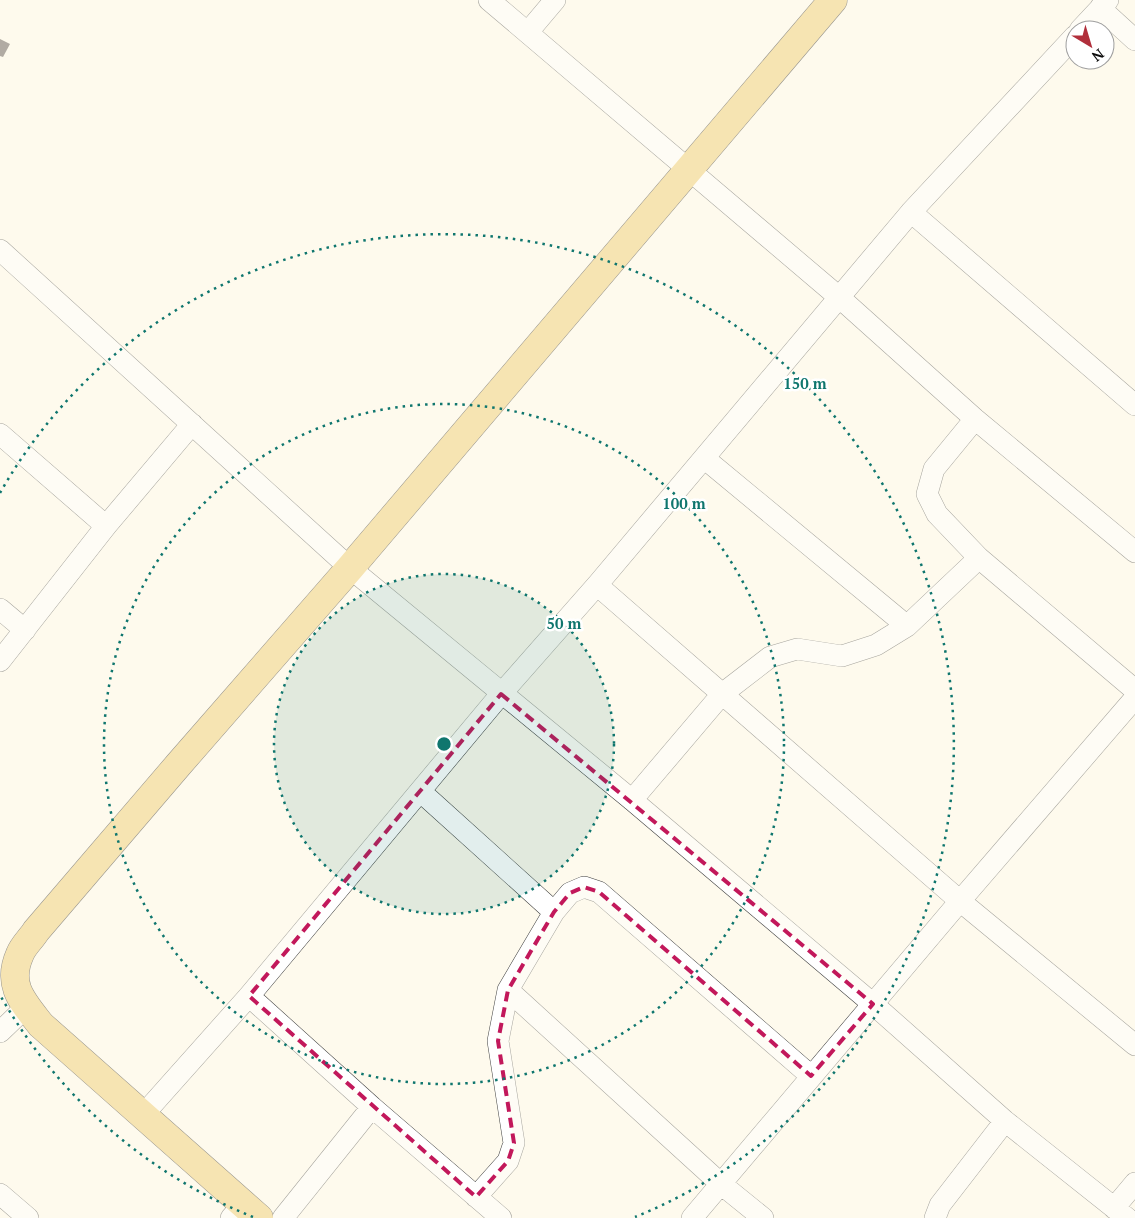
<svg xmlns="http://www.w3.org/2000/svg" width="1135" height="1218" viewBox="0 0 1135 1218" font-family="'PT Serif',serif">
<style>
.building{fill:#544d49}
.lines{fill:none;stroke-linecap:round;stroke-linejoin:round}
.minor-casing{stroke:#3f3f3f;stroke-width:22}
.major-casing{stroke:#1d1d1d;stroke-width:29}
.minor{stroke:#fff;stroke-width:21}
.major{stroke:#eec96c;stroke-width:28}
.marked{fill:none;stroke:#c2185b;stroke-width:4;stroke-dasharray:10 6;stroke-linejoin:round}
.ring{fill:none;stroke:#0f766e;stroke-width:2.5;stroke-dasharray:2.5 5}
.centre{fill:#0f766e;stroke:#fff;stroke-width:2.5}
.ring-label{font-size:15px;text-anchor:middle;font-weight:bold;fill:#0f766e;stroke:#fff;stroke-width:5;stroke-linejoin:round;paint-order:stroke}
</style>
<rect width="100%" height="100%" fill="#fefaed"/>
<path class="building" d="M0,39L10,44L3,57L0,56Z"/>
<g class="lines">
<defs>
<path id="minor" d="M489,0L840,298L975,419L1135,552
M1100,8L1135,40
M1080,30L1108,0
M528,32L555,0
M911,212L1135,405
M0,250L350,568L632,800L873,1004L1005,1121L1127,1218
M975,419L934,469L927,494L937,514L979,558L1135,690
M0,434L106,526
M704,458L907,626
M597,585L960,901L1135,1045
M0,609L25,630
M0,661L106,526L192,424
M420,791L554,912
M632,800L722,694L770,657L797,649L842,656L876,645L907,626L979,558
M508,990L721,1184L763,1218
M249,996L372,1107L501,1218
M0,1032L26,1007
M143,1115L249,996L501,694L597,585L911,212L1075,36
M0,1194L28,1218
M476,1197L508,1161L514,1143L498,1041L508,990L554,912L570,893L584,887L599,892L811,1076
M1114,1208L1135,1183
M231,1218L243,1204
M283,1218L372,1107
M692,1218L960,901L1135,698
M935,1218L940,1205L1005,1121"/>
<path id="major" d="M259,1218L41,1025C23,1002 6,985 20,954C23,946 31,939 36,931L179,764L350,568L833,0"/>
</defs>
<use href="#minor" class="minor-casing"/>
<use href="#major" class="major-casing"/>
<use href="#minor" class="minor"/>
<use href="#major" class="major"/>
</g>
<path d="M0 0H1135V1218H0ZM501,694L873,1004L811,1076L599,892L584,887L570,893L554,912L508,990L498,1041L514,1143L508,1161L476,1197L249,996Z" fill="#fefaed" fill-opacity=".55" fill-rule="evenodd"/>
<path class="marked" d="M501,694L873,1004L811,1076L599,892L584,887L570,893L554,912L508,990L498,1041L514,1143L508,1161L476,1197L249,996Z"/>
<circle cx="444" cy="744" r="170" fill="#0f766e" fill-opacity=".12"/>
<g class="ring">
<circle cx="444" cy="744" r="170"/>
<circle cx="444" cy="744" r="340"/>
<path d="M253 1217A510 510 0 0 1 0 995M0 493A510 510 0 1 1 635 1217"/>
</g>
<circle cx="444" cy="744" r="8" class="centre"/>
<g class="ring-label">
<text x="805" y="389">150 m</text>
<text x="684" y="509">100 m</text>
<text x="564" y="629">50 m</text>
</g>
<g transform="translate(1090 45) rotate(142)"><circle r="24" fill="#ffffff" stroke="#9e9e9e"/>
<path d="M0-4L9 19L0 12L-9 19Z" fill="#b12f3b"/>
<text y="-8" font-size="14" font-weight="bold" text-anchor="middle" fill="#0c0c0c">N</text>
</g>
</svg>
